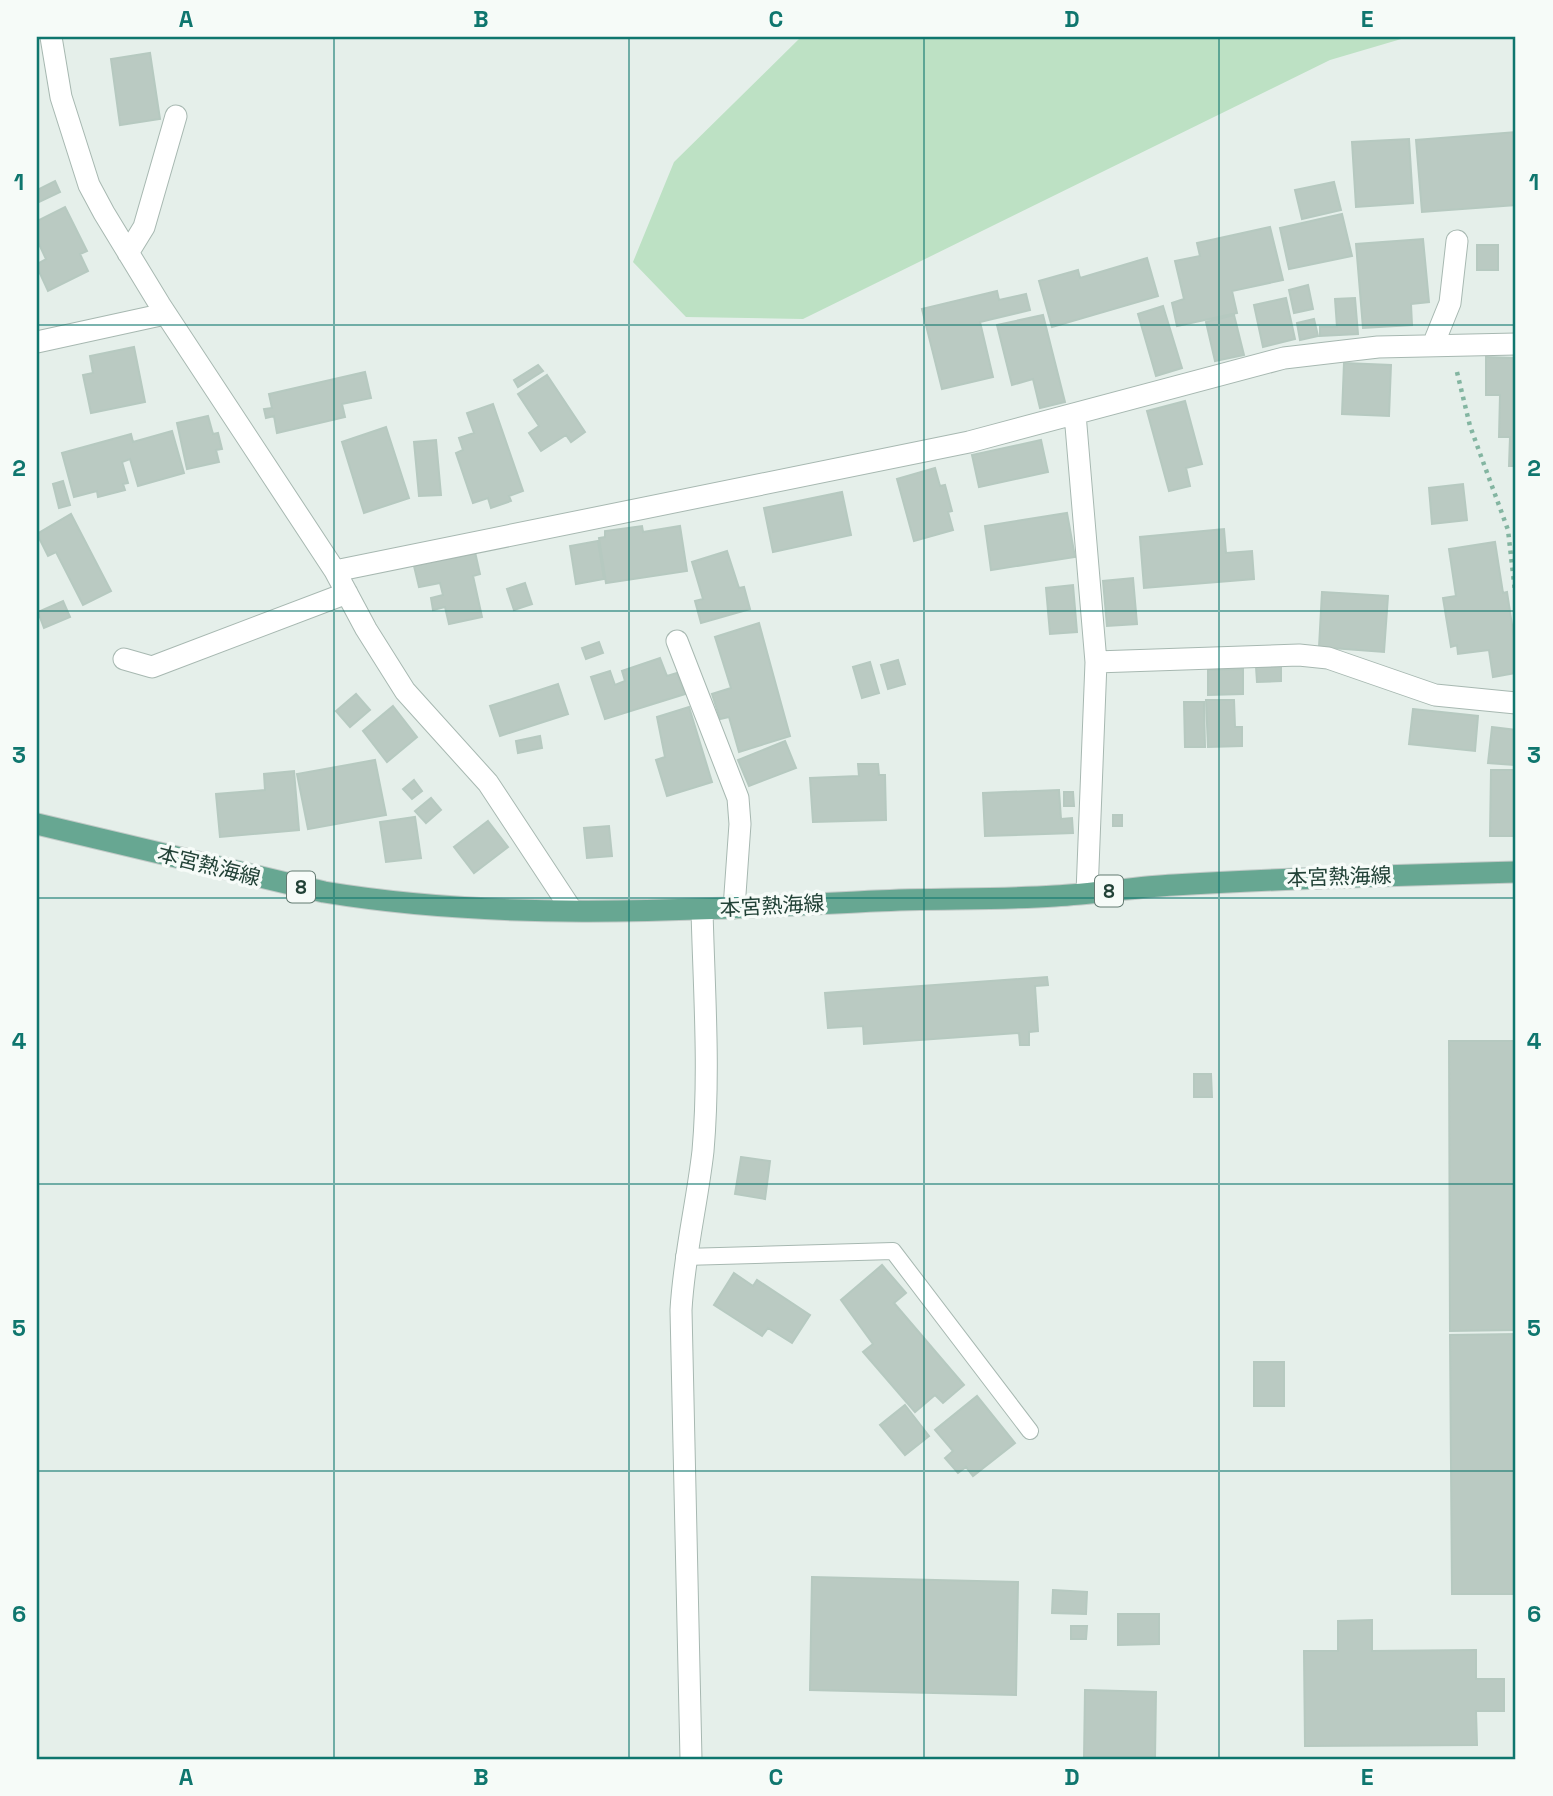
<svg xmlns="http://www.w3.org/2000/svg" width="1553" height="1796" viewBox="0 0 1553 1796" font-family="'Space Grotesk','Noto Sans JP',sans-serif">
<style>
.green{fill:#bde1c4}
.building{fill:#bacac2;stroke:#b6c9c0;stroke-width:2}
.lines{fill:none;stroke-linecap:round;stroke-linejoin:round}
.lane-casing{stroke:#a7b8b1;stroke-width:18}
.street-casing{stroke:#a7b8b1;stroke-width:23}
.primary-casing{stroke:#c1cac7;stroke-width:23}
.path{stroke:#83b5a1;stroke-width:4.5;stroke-dasharray:3.5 5;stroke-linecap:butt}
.lane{stroke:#fff;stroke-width:16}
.street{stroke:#fff;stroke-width:21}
.primary{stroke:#67a792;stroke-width:21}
.grid{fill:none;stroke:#0f766e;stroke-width:2;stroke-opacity:0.55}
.labels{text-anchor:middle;stroke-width:7;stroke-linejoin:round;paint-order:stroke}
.shield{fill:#f6fbf8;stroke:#627a71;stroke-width:2}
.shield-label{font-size:19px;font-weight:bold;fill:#224237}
.street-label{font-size:21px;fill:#224237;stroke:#f6fbf8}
.neatline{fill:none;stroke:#0f766e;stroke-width:2.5}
.grid-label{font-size:23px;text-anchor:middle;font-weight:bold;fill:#0f766e}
</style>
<rect width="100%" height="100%" fill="#e5efea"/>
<path class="green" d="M801,37H1408L1330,60L803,319L686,317L633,262L674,162Z"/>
<path class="building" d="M150,53L160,119L120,125L111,59Z
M1516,132V205L1422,212L1416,140Z
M1409,139L1413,203L1356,207L1352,142Z
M55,181L60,192L37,203V190Z
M1334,182L1341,210L1302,219L1295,190Z
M65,207L87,251L80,254L88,271L48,291L37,267V264L46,259L37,240V221Z
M1342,214L1352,256L1289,269L1280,228Z
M1270,227L1283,280L1232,291L1237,313L1177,326L1172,303L1184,299L1175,261L1200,256L1197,243Z
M1423,239L1429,302L1411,304L1412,325L1363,328L1356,244Z
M1477,245H1498V270H1477Z
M1147,258L1158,296L1052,327L1039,281L1078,270L1080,278Z
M1308,285L1313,309L1294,313L1289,290Z
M997,291L999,300L1026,294L1030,310L980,322L993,377L942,389L922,309Z
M1286,298L1295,339L1263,347L1254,305Z
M1355,298L1358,334L1320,336V327H1337L1335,299Z
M1163,306L1182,368L1156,376L1138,314Z
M1043,315L1065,402L1040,408L1033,379L1012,385L997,325Z
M1234,315L1244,355L1215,361L1206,322Z
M1314,319L1318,336L1300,340L1297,323Z
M134,347L145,402L91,413L83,375L93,373L90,356Z
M1486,357L1516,358V466H1509L1510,437H1499L1500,395H1486Z
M1344,363L1391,365L1389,416L1342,414Z
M538,365L543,371L518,387L514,380Z
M365,372L371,398L342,404L345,417L277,433L274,416L266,418L264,409L272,408L269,394Z
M547,375L585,432L571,442L566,435L541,451L529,433L539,426L518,394Z
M1185,401L1202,464L1186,468L1190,486L1169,491L1147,411Z
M493,404L523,491L509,496L511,501L491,508L488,498L473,503L456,453L463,450L459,438L474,433L467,413Z
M208,416L213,434L218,433L222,449L216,450L219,462L187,469L177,423Z
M386,427L409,498L364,513L342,442Z
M172,431L184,473L138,486L130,459L122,462L128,483L123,484L125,490L98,497L97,491L74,497L62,453L131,434L133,442Z
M436,440L441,495L419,496L414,442Z
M1041,440L1048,472L979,487L972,455Z
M935,468L940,486L945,485L952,511L948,512L953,530L914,541L897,479Z
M63,481L70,505L59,508L53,484Z
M1463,484L1467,520L1432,524L1429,488Z
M842,492L851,535L773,552L764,508Z
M1067,513L1075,557L991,570L985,526Z
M71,514L111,591L83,605L56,552L48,556L37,534Z
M642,526L643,532L680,526L687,571L606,583L599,538L605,537V531Z
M1224,529L1226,553L1252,551L1254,579L1144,588L1140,537Z
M598,541L604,579L576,584L570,546Z
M1495,542L1503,593L1507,592L1516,651V673L1493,677L1489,650L1458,654L1457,645L1451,647L1443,598L1456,596L1449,549Z
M727,551L739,588L744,587L750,609L701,623L695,601L703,599L692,562Z
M475,552L480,574L473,576L482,617L449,624L445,607L433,610L431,598L443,595L440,583L419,587L414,566Z
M1133,578L1137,624L1107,626L1103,581Z
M525,583L532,604L514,610L507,589Z
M1073,585L1077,632L1050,634L1046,588Z
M1322,592L1388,596L1384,652L1319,647Z
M63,601L70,617L44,628L38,612Z
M759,623L790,736L739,752L729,717L720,719L712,694L731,688L715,637Z
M599,642L603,653L586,659L582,648Z
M660,658L667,676L677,673L685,694L605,719L591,677L610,671L615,685L625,681L622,671Z
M898,660L905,684L888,689L881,665Z
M870,662L879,693L862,698L853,667Z
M1281,666V681L1257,682L1256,667Z
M1243,669V694L1208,695V670Z
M558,684L568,714L500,736L490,706Z
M356,694L370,710L350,727L336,711Z
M1206,700H1234L1235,727H1242V746L1208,747Z
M1184,702H1204L1205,747H1185Z
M393,706L417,737L387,762L363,731Z
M689,707L712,782L667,796L656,760L665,757L657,717Z
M1413,709L1478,716L1475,751L1409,744Z
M1492,727L1516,730L1514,765L1488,763Z
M540,736L542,748L518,753L516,741Z
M785,741L796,768L749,786L738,760Z
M375,760L386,815L308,829L297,774Z
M858,764H878L879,775H885L886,820L813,822L810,778L859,776Z
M1491,770H1516V836H1490Z
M294,771L299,830L220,837L216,794L265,790L264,774Z
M414,780L422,791L412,799L403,789Z
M1059,790L1061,819L1072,818L1073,833L985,836L983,793Z
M1064,792H1073L1074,806H1064Z
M431,798L441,810L426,823L415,811Z
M1113,815H1122V826H1113Z
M415,817L421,858L386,862L380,822Z
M488,821L508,847L474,873L454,847Z
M609,826L612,856L587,858L584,828Z
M1047,977L1048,985L1035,986L1038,1031L1029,1032V1045H1020L1019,1033L864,1044L863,1026L828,1028L825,993Z
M1449,1041H1516V1330L1450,1331Z
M1194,1074H1211L1212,1097H1194Z
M741,1157L770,1161L765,1199L735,1194Z
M882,1265L906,1293L894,1303L964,1385L943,1403L935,1395L915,1412L863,1352L873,1344L841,1300Z
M734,1273L753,1286L757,1280L810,1315L792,1343L768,1328L762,1336L714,1305Z
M1516,1334V1594H1452L1450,1335Z
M1254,1362H1284V1406H1254Z
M977,1396L1015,1443L973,1476L966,1467L958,1473L945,1458L953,1451L935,1430Z
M905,1405L929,1436L905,1455L880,1425Z
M812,1577L1018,1582L1016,1695L810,1690Z
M1053,1590L1087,1592L1086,1614L1052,1613Z
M1118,1614H1159V1644L1118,1645Z
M1372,1620V1651L1476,1650V1679H1504V1711H1476L1477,1745L1305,1746L1304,1651H1338V1621Z
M1071,1626H1087L1086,1639H1071Z
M1085,1690L1156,1692L1155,1759H1084Z"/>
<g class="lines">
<defs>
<path id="lane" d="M684,1257L893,1251L1030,1431"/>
<path id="street" d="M51,37L61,97L89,185L104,213L160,305L335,571L366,629L405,691L488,783L571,909
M128,253L144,227L176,116
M37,342L165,314
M1433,345L1450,303L1457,241
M1075,414L1096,662L1087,893
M335,571L969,442L1284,358L1378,347L1516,344
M677,641L738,798L740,824L734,908
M124,659L152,667L347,593
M1096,662L1299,655L1328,658L1435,695L1516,703
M691,1759L681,1310C684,1255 697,1204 703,1151C710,1071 704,990 702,910"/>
<path id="primary" d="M37,824L324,892C505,922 693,910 875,901C935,898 995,900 1055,896C1095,894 1135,887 1174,885C1288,878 1402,875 1516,872"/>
</defs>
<use href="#lane" class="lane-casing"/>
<use href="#street" class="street-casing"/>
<use href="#primary" class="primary-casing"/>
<path class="path" d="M1457,372L1470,426L1508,530L1516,600"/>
<use href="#lane" class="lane"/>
<use href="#street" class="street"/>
<use href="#primary" class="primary"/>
</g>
<path class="grid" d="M334,37V1759M629,37V1759M924,37V1759M1219,37V1759M37,325H1516M37,611H1516M37,898H1516M37,1184H1516M37,1471H1516"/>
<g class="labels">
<g class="shield">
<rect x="287" y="871.5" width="28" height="31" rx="5"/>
<rect x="1095" y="875.5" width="28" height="31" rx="5"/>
</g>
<g class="shield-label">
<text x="301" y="894">8</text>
<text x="1109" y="898">8</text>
</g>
<g class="street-label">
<text transform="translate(209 866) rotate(14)" y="7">本宮熱海線</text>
<text transform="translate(1339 877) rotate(-2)" y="7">本宮熱海線</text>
<text transform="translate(772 906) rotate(-3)" y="7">本宮熱海線</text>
</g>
</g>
<rect width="1553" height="1796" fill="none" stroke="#f6fbf8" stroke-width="77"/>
<rect x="38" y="38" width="1476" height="1720" class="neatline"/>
<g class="grid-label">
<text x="186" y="27">A</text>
<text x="481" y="27">B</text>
<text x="776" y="27">C</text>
<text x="1072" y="27">D</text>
<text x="1367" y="27">E</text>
<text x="19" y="190">1</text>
<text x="1534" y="190">1</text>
<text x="19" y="476">2</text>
<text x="1534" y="476">2</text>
<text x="19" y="763">3</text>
<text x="1534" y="763">3</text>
<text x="19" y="1049">4</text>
<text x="1534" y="1049">4</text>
<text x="19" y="1336">5</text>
<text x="1534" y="1336">5</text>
<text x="19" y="1622">6</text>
<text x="1534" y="1622">6</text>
<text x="186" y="1785">A</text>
<text x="481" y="1785">B</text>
<text x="776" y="1785">C</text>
<text x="1072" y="1785">D</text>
<text x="1367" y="1785">E</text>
</g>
</svg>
